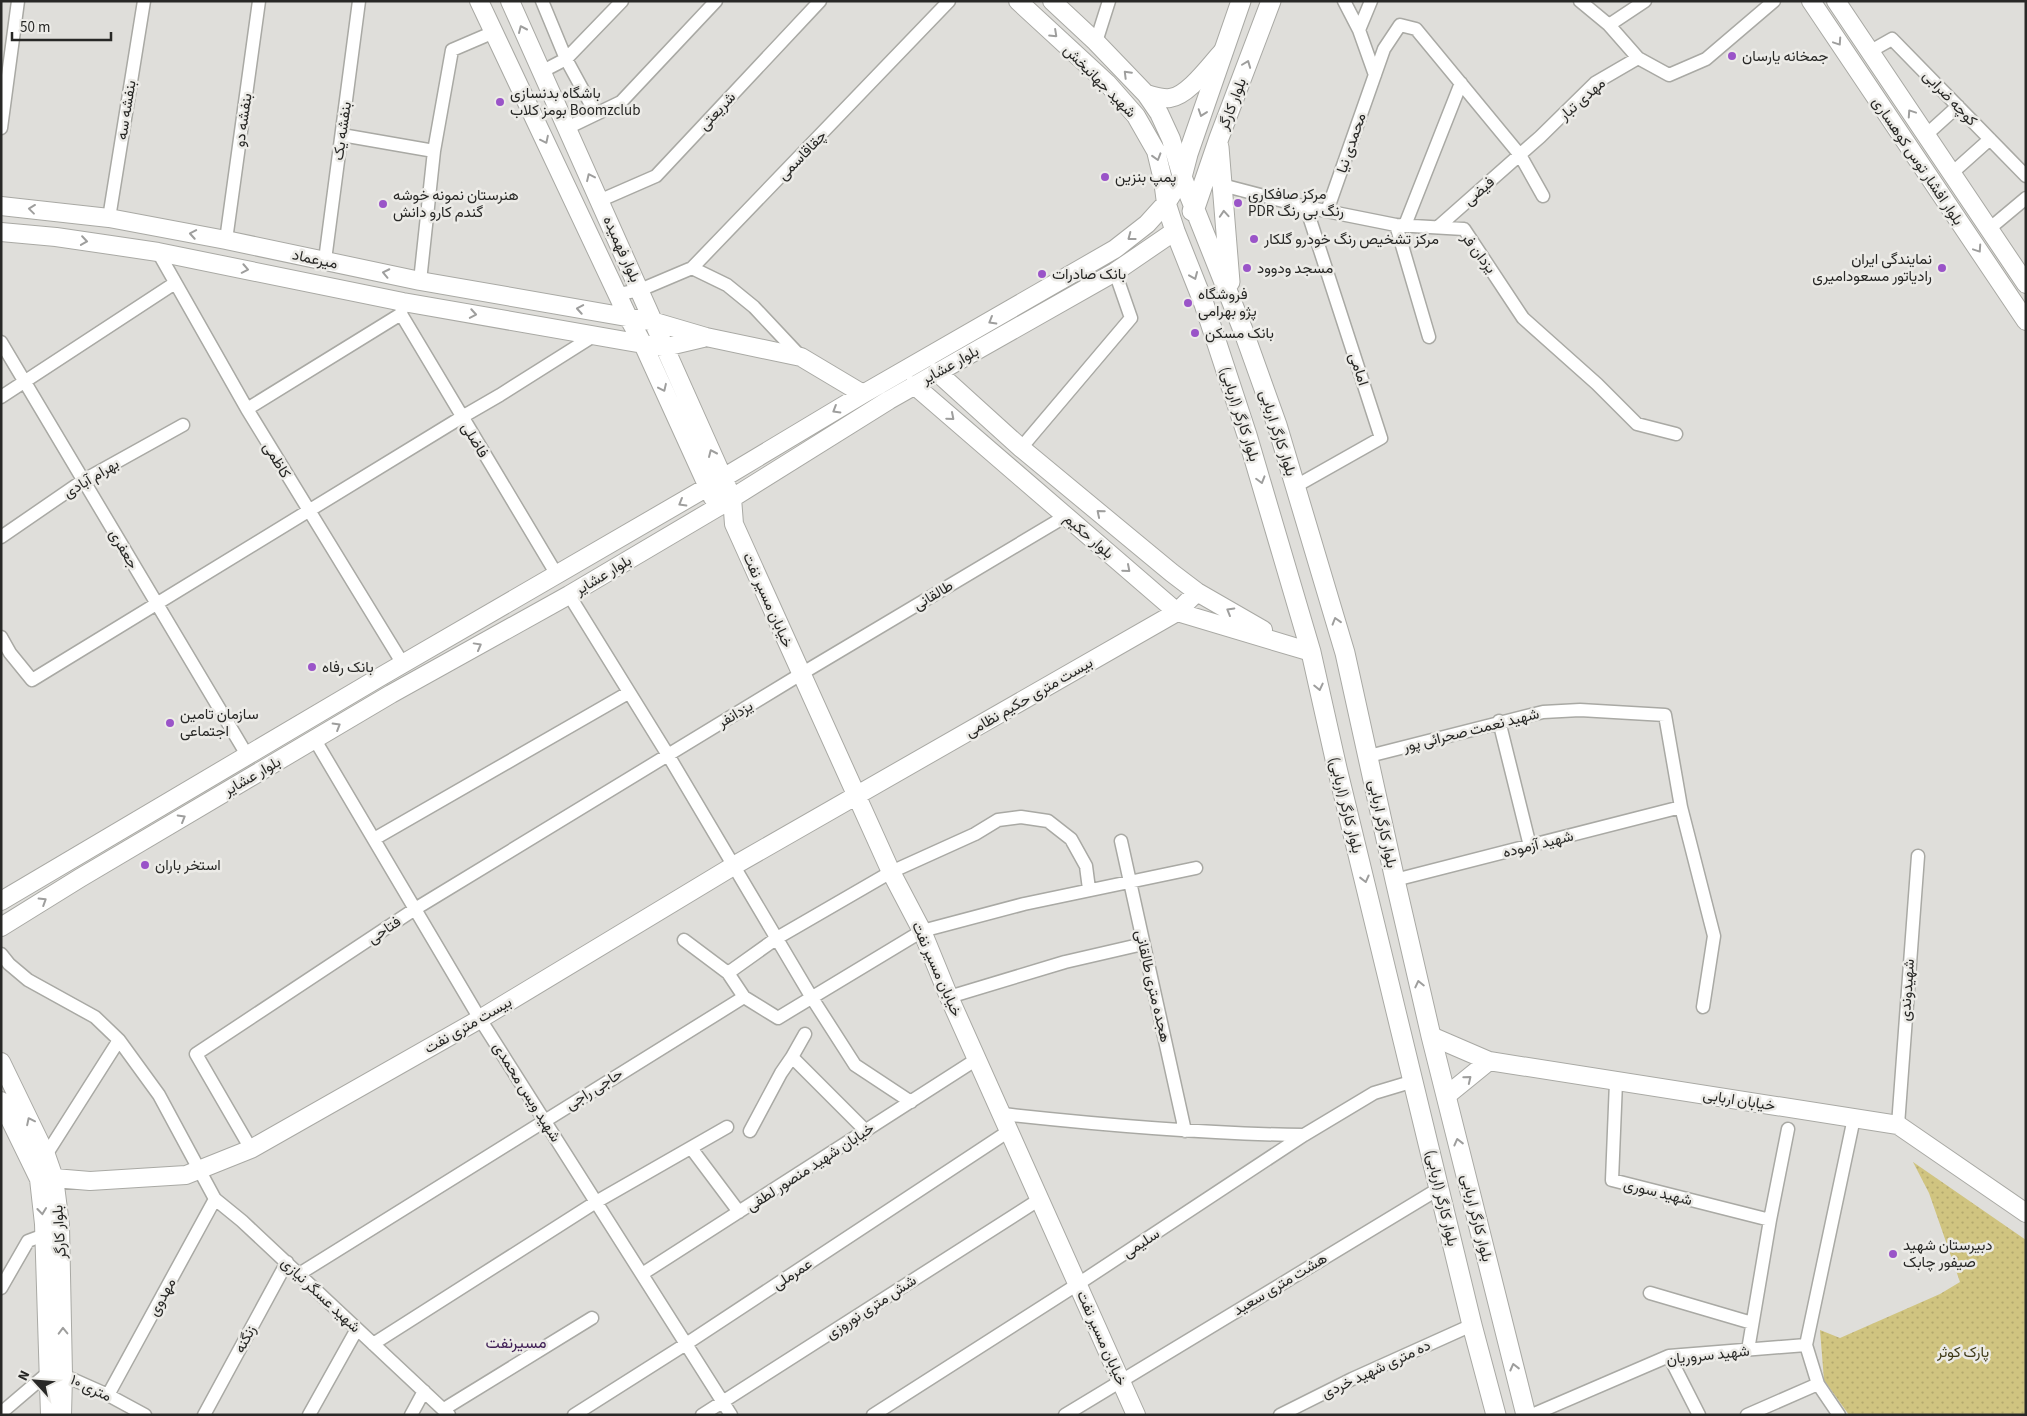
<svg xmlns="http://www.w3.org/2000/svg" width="2027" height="1416" viewBox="0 0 2027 1416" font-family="'Source Sans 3',Vazirmatn,sans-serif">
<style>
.park{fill:url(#park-dots)}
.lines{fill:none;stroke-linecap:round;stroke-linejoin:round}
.street-casing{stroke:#a9a9a4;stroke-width:15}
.secondary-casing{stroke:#a9a9a4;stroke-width:20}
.primary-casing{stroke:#a9a9a4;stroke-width:21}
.street{stroke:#fff;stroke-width:12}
.secondary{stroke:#fff;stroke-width:18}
.primary{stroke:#fff;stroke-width:19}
.oneway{stroke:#9e9e9d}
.poi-dot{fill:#9a54c8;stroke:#ecebe7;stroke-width:2}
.labels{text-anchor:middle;stroke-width:5;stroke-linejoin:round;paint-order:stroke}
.poi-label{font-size:15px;fill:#282826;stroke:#ecebe7;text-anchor:start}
.street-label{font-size:15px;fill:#282826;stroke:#ecebe7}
.park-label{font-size:15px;fill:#3e3917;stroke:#ecebe7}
.neighbourhood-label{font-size:16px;fill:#412057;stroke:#ecebe7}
</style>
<defs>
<pattern id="park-dots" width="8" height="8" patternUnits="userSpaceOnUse" patternTransform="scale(1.25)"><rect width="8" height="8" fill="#d0c480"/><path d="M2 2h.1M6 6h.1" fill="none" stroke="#b3a86e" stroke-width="1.8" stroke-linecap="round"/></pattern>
</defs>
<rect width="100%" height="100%" fill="#dfdeda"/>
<path class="park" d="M1913,1162L2026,1240V1415H1849L1824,1380L1820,1330L1840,1338L1940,1294L1960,1282L1929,1193Z"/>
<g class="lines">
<defs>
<path id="street" d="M542,1L566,59L596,114
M1344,1L1359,30L1375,75
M1580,1L1609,25L1638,58
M1609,25L1645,1
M1359,30L1371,1
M1096,42L1109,1
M1869,52L1892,39L2026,176
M541,72L566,59L622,1
M1,128L18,1
M567,128L621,102L716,1
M342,135L434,151L420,281
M1926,135L1958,106
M434,151L452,50L494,32
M1952,173L1990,139
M1222,185L1306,207L1396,225L1464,229L1523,318L1597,384L1637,424L1676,434
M601,200L656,176L820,1
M1327,211L1384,49L1400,25L1416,29L1520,155L1543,196
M109,218L144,1
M1396,225L1429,337
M1405,225L1461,83
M1438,227L1540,137L1595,83L1638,58L1669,75L1706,59L1774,1
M1989,229L2026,198
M226,240L259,1
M158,252L247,409L403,664
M325,260L359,1
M692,268L727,285L754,307L801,357
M619,294L640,290L692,268L949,1
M403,302L401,314L557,575
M1,342L247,755
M1,397L175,283
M247,409L401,314
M1021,448L1131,318L1115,272
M1296,486L1381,438L1306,207
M1,537L84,480L183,425
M569,595L668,755L812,998L855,1065L911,1102
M1,637L10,653L32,680L462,417L500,395L595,335
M1499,721L1530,846
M315,740L480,1019L731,1415
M1369,756L1543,712L1580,710L1665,715L1681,807L1714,936L1703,1007
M374,839L628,693
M1121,841L1185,1131
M1395,880L1681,807
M1,954L9,964L28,980L95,1017L119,1040L159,1095L215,1199L242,1221L449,1415
M728,973L777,938L891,872L975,834L998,820L1021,817L1048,821L1071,839L1086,866L1089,889
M744,997L778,1018L922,931L1024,904L1196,868
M949,997L1065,962L1143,944
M805,1034L792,1057L866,1131
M1616,1082L1612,1180L1770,1220
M1002,1114C1102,1125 1203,1134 1304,1135
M1898,1125L1918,856
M750,1131L781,1073L792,1057
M691,1148L739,1212
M251,1149L196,1054L415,909L801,674L1066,516
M46,1155L119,1040
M299,1274L744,997L728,973L684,940
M642,1274L977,1059
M1,1288L28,1241L44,1235
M1650,1293L1752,1323
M373,1344L596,1202L727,1127
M1748,1350L1770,1220L1788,1129
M1669,1356L1699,1415
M63,1375L108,1395L145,1415
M108,1395L215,1199
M444,1409L592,1318
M1,1413L49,1372
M204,1415L287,1262
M309,1415L357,1329
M411,1415L424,1391
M574,1415L686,1344L1009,1131
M702,1415L1040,1199
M873,1415L1078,1284L1304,1135L1374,1093L1414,1081
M1065,1415L1440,1188
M1280,1415L1352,1379L1472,1325
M1532,1415L1669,1356L1806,1345
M1747,1415L1818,1384
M1839,1415L1818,1384L1806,1345L1854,1118"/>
<path id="secondary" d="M479,1L628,317L643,344L713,498
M510,1L732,498L734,524L891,872L922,931L949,997L1136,1415
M1052,1L1096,42L1146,94L1159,113L1171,139L1182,177
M1811,1L2026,321
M1836,1L2026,284
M1146,94C1154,96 1161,99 1170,98C1188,96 1210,65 1222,52
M1,206L109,218L226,240L420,281L655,322L706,337L801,357L863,394
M1,232L56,237L158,252L403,302L643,344L665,347L703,338
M937,372L1021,448L1172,573L1197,592L1263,630
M914,385L1177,612L1311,652
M1,901L380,677L723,478L863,394L1115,249L1147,224L1166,203L1163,180L1156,151L1136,116L1107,83L1018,1
M1,927L80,878L391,694L569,595L718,507L889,400L1115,272L1175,231
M1431,1036L1489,1061L1898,1125L2026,1213
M1,1062L46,1155L54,1178L60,1225L63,1375L62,1415
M1446,1096L1489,1061
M1,1101L39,1179L44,1224L50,1415
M39,1179L54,1178L90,1181L186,1175L251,1149L480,1019L735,865L1177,612L1197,592"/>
<path id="primary" d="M1241,1L1188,154L1182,177L1166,203L1175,231L1204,304L1247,435L1311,652L1337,768L1472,1325L1496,1415
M1219,147L1230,282
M1182,177L1243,330L1277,425L1345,653L1395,880L1431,1036L1526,1415
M1192,211L1195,208L1219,138L1271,1"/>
</defs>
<use href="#street" class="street-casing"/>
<use href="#secondary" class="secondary-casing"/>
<use href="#primary" class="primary-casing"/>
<use href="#street" class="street"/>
<use href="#secondary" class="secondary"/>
<use href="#primary" class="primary"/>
</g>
<defs><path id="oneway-chevron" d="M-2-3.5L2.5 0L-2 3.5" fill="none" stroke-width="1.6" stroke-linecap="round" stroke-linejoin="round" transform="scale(1.25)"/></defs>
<g class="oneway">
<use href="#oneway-chevron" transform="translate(522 29) rotate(-114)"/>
<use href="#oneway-chevron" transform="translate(1054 34) rotate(43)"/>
<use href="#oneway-chevron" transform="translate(1838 42) rotate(56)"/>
<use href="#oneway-chevron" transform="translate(1247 64) rotate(-69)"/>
<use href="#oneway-chevron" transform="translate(1127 74) rotate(-135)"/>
<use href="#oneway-chevron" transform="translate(1202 113) rotate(109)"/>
<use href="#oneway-chevron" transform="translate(1911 113) rotate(-124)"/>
<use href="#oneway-chevron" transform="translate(545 140) rotate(64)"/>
<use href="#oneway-chevron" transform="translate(1157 157) rotate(73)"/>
<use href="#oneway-chevron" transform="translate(590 177) rotate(-115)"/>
<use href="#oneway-chevron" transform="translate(32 209) rotate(-173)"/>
<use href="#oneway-chevron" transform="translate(1224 214) rotate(-94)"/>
<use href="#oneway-chevron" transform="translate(193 234) rotate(-170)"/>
<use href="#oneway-chevron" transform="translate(1131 237) rotate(143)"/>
<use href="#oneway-chevron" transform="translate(84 241) rotate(8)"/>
<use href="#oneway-chevron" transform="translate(1978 249) rotate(56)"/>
<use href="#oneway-chevron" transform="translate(245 269) rotate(11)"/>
<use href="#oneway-chevron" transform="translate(386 273) rotate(-168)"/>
<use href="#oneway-chevron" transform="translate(1194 276) rotate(67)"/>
<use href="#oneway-chevron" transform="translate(580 309) rotate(-170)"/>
<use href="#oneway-chevron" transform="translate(473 314) rotate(10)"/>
<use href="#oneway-chevron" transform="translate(992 321) rotate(150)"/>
<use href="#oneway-chevron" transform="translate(663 388) rotate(65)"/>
<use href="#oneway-chevron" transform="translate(836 410) rotate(149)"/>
<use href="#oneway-chevron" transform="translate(951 417) rotate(41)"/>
<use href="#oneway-chevron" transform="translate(712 453) rotate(-114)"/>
<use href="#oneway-chevron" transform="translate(1261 480) rotate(74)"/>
<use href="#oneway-chevron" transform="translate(682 503) rotate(150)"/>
<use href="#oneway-chevron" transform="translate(1100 513) rotate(-140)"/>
<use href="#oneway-chevron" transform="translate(1127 569) rotate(41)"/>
<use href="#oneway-chevron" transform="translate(1230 611) rotate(-150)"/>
<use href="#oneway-chevron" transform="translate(1336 621) rotate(-107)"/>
<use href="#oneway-chevron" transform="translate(478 646) rotate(-29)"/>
<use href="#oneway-chevron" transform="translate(1319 687) rotate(77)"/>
<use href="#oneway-chevron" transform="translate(337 726) rotate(-31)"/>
<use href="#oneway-chevron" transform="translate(182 818) rotate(-30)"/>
<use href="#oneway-chevron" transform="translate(1365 879) rotate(76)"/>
<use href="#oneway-chevron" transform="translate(43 901) rotate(-32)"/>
<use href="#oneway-chevron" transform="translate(1419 984) rotate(-103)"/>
<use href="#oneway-chevron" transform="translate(1468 1079) rotate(-39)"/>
<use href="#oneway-chevron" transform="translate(30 1121) rotate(-116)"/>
<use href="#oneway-chevron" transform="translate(1458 1142) rotate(-104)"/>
<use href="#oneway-chevron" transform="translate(42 1211) rotate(84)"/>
<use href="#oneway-chevron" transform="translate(63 1331) rotate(-91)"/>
<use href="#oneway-chevron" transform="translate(1514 1367) rotate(-104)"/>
</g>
<g class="poi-dot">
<circle cx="1732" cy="56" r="5"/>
<circle cx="500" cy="102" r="5"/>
<circle cx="1105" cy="177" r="5"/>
<circle cx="1238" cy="203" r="5"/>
<circle cx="383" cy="204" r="5"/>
<circle cx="1254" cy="239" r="5"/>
<circle cx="1247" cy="268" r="5"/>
<circle cx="1942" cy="268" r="5"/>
<circle cx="1042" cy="274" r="5"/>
<circle cx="1188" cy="303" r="5"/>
<circle cx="1195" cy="333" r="5"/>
<circle cx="312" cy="667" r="5"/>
<circle cx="170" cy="723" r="5"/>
<circle cx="145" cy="865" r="5"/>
<circle cx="1893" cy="1254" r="5"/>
</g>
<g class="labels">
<g class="poi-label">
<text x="1742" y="61">جمخانه یارسان</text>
<text x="510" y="98">باشگاه بدنسازی<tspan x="510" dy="17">بومز کلاب Boomzclub</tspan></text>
<text x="1115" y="182">پمپ بنزین</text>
<text x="1248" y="199">مرکز صافکاری<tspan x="1248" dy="17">PDR رنگ بی رنگ</tspan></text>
<text x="393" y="200">هنرستان نمونه خوشه<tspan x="393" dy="17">گندم کارو دانش</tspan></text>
<text x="1264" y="244">مرکز تشخیص رنگ خودرو گلکار</text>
<text x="1932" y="264" text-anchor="end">نمایندگی ایران<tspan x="1932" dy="17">رادیاتور مسعودامیری</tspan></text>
<text x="1257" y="273">مسجد ودوود</text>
<text x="1052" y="279">بانک صادرات</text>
<text x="1198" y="299">فروشگاه<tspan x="1198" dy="17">پژو بهرامی</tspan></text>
<text x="1205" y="338">بانک مسکن</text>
<text x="322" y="672">بانک رفاه</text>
<text x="180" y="719">سازمان تامین<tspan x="180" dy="17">اجتماعی</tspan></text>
<text x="155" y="870">استخر باران</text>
<text x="1903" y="1250">دبیرستان شهید<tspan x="1903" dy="17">صیفور چابک</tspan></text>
</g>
<g class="street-label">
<text transform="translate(1100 81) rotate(45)" y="5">شهید جهانبخش</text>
<text transform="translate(1950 98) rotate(46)" y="5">کوچه ضرابی</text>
<text transform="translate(1582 99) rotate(-41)" y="5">مهدی تبار</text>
<text transform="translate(1232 104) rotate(-69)" y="5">بلوار کارگر</text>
<text transform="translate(126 110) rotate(-81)" y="5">بنفشه سه</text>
<text transform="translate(717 111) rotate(-47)" y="5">شریعتی</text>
<text transform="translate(243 120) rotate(-82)" y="5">بنفشه دو</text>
<text transform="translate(342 131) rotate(-82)" y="5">بنفشه یک</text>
<text transform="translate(1351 143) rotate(-71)" y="5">محمدی نیا</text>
<text transform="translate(802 155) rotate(-46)" y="5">چقاقاسمی</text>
<text transform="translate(1918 161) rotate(56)" y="5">بلوار افشار توس کوهساری</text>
<text transform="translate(1479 191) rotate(-41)" y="5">فیضی</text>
<text transform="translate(622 249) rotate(66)" y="5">بلوار فهمیده</text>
<text transform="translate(1479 253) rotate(53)" y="5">یزدان فر</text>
<text transform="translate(315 259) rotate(12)" y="5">میرعماد</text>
<text transform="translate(950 365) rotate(-29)" y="5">بلوار عشایر</text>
<text transform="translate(1359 369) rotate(72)" y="5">امامی</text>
<text transform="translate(1240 414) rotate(72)" y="5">بلوار کارگر (اربابی)</text>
<text transform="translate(1278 433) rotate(72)" y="5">بلوار کارگر اربابی</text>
<text transform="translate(475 440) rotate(59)" y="5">فاضلی</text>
<text transform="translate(277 460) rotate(59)" y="5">کاظمی</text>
<text transform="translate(91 478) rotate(-31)" y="5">بهرام آبادی</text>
<text transform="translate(1089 536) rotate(41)" y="5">بلوار حکیم</text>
<text transform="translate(124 549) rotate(60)" y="5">جعفری</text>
<text transform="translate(603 575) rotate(-31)" y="5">بلوار عشایر</text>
<text transform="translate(933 595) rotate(-31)" y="5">طالقانی</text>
<text transform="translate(768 600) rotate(66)" y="5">خیابان مسیر نفت</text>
<text transform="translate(1029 697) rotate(-30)" y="5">بیست متری حکیم نظامی</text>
<text transform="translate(735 714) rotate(-31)" y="5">یزدانفر</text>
<text transform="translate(1471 730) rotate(-14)" y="5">شهید نعمت صحرائی پور</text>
<text transform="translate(252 776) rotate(-30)" y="5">بلوار عشایر</text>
<text transform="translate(1346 805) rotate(76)" y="5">بلوار کارگر (اربابی)</text>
<text transform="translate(1383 824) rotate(78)" y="5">بلوار کارگر اربابی</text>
<text transform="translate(1538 844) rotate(-14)" y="5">شهید آزموده</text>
<text transform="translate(384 930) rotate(-34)" y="5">فتاحی</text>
<text transform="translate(937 969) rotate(66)" y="5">خیابان مسیر نفت</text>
<text transform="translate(1153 986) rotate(77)" y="5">هجده متری طالقانی</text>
<text transform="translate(1907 990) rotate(-86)" y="5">شهیدوندی</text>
<text transform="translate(468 1025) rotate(-30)" y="5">بیست متری نفت</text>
<text transform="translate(594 1089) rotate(-32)" y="5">حاجی راجی</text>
<text transform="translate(527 1092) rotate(58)" y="5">شهید ویس محمدی</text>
<text transform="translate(1739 1100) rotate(9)" y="5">خیابان اربابی</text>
<text transform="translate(810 1167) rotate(-33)" y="5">خیابان شهید منصور لطفی</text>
<text transform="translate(1658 1192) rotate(14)" y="5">شهید سوری</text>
<text transform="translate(1442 1198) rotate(77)" y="5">بلوار کارگر (اربابی)</text>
<text transform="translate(1477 1218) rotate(76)" y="5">بلوار کارگر اربابی</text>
<text transform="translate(59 1232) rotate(-94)" y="5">بلوار کارگر</text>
<text transform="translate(1141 1243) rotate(-33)" y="5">سلیمی</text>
<text transform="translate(792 1274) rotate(-33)" y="5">عمرملی</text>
<text transform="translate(1280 1284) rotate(-31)" y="5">هشت متری سعید</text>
<text transform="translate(321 1295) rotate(43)" y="5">شهید عسگر نیازی</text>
<text transform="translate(162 1297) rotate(-61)" y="5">مهدوی</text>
<text transform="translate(871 1307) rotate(-33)" y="5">شش متری نوروزی</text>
<text transform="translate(1102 1338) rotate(66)" y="5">خیابان مسیر نفت</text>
<text transform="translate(245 1339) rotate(-62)" y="5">زنگنه</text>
<text transform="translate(1708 1355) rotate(-6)" y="5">شهید سروریان</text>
<text transform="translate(1376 1369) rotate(-25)" y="5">ده متری شهید خردی</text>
<text transform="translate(91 1388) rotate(25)" y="5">۱۰ متری</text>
</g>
<g class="park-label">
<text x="1963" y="1357">پارک کوثر</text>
</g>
<g class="neighbourhood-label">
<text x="516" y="1348">مسیرنفت</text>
</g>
</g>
<rect width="2027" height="1416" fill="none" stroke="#282826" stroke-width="5"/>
<g transform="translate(35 1381) rotate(296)" stroke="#ecebe7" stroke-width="4" paint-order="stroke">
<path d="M0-4L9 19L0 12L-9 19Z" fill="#282826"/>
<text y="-8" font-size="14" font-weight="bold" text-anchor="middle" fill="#282826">N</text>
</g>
<path d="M12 32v8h99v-8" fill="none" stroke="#282826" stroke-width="2.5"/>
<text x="20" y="32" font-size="15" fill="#282826" stroke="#ecebe7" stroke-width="4" paint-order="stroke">50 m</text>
</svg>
